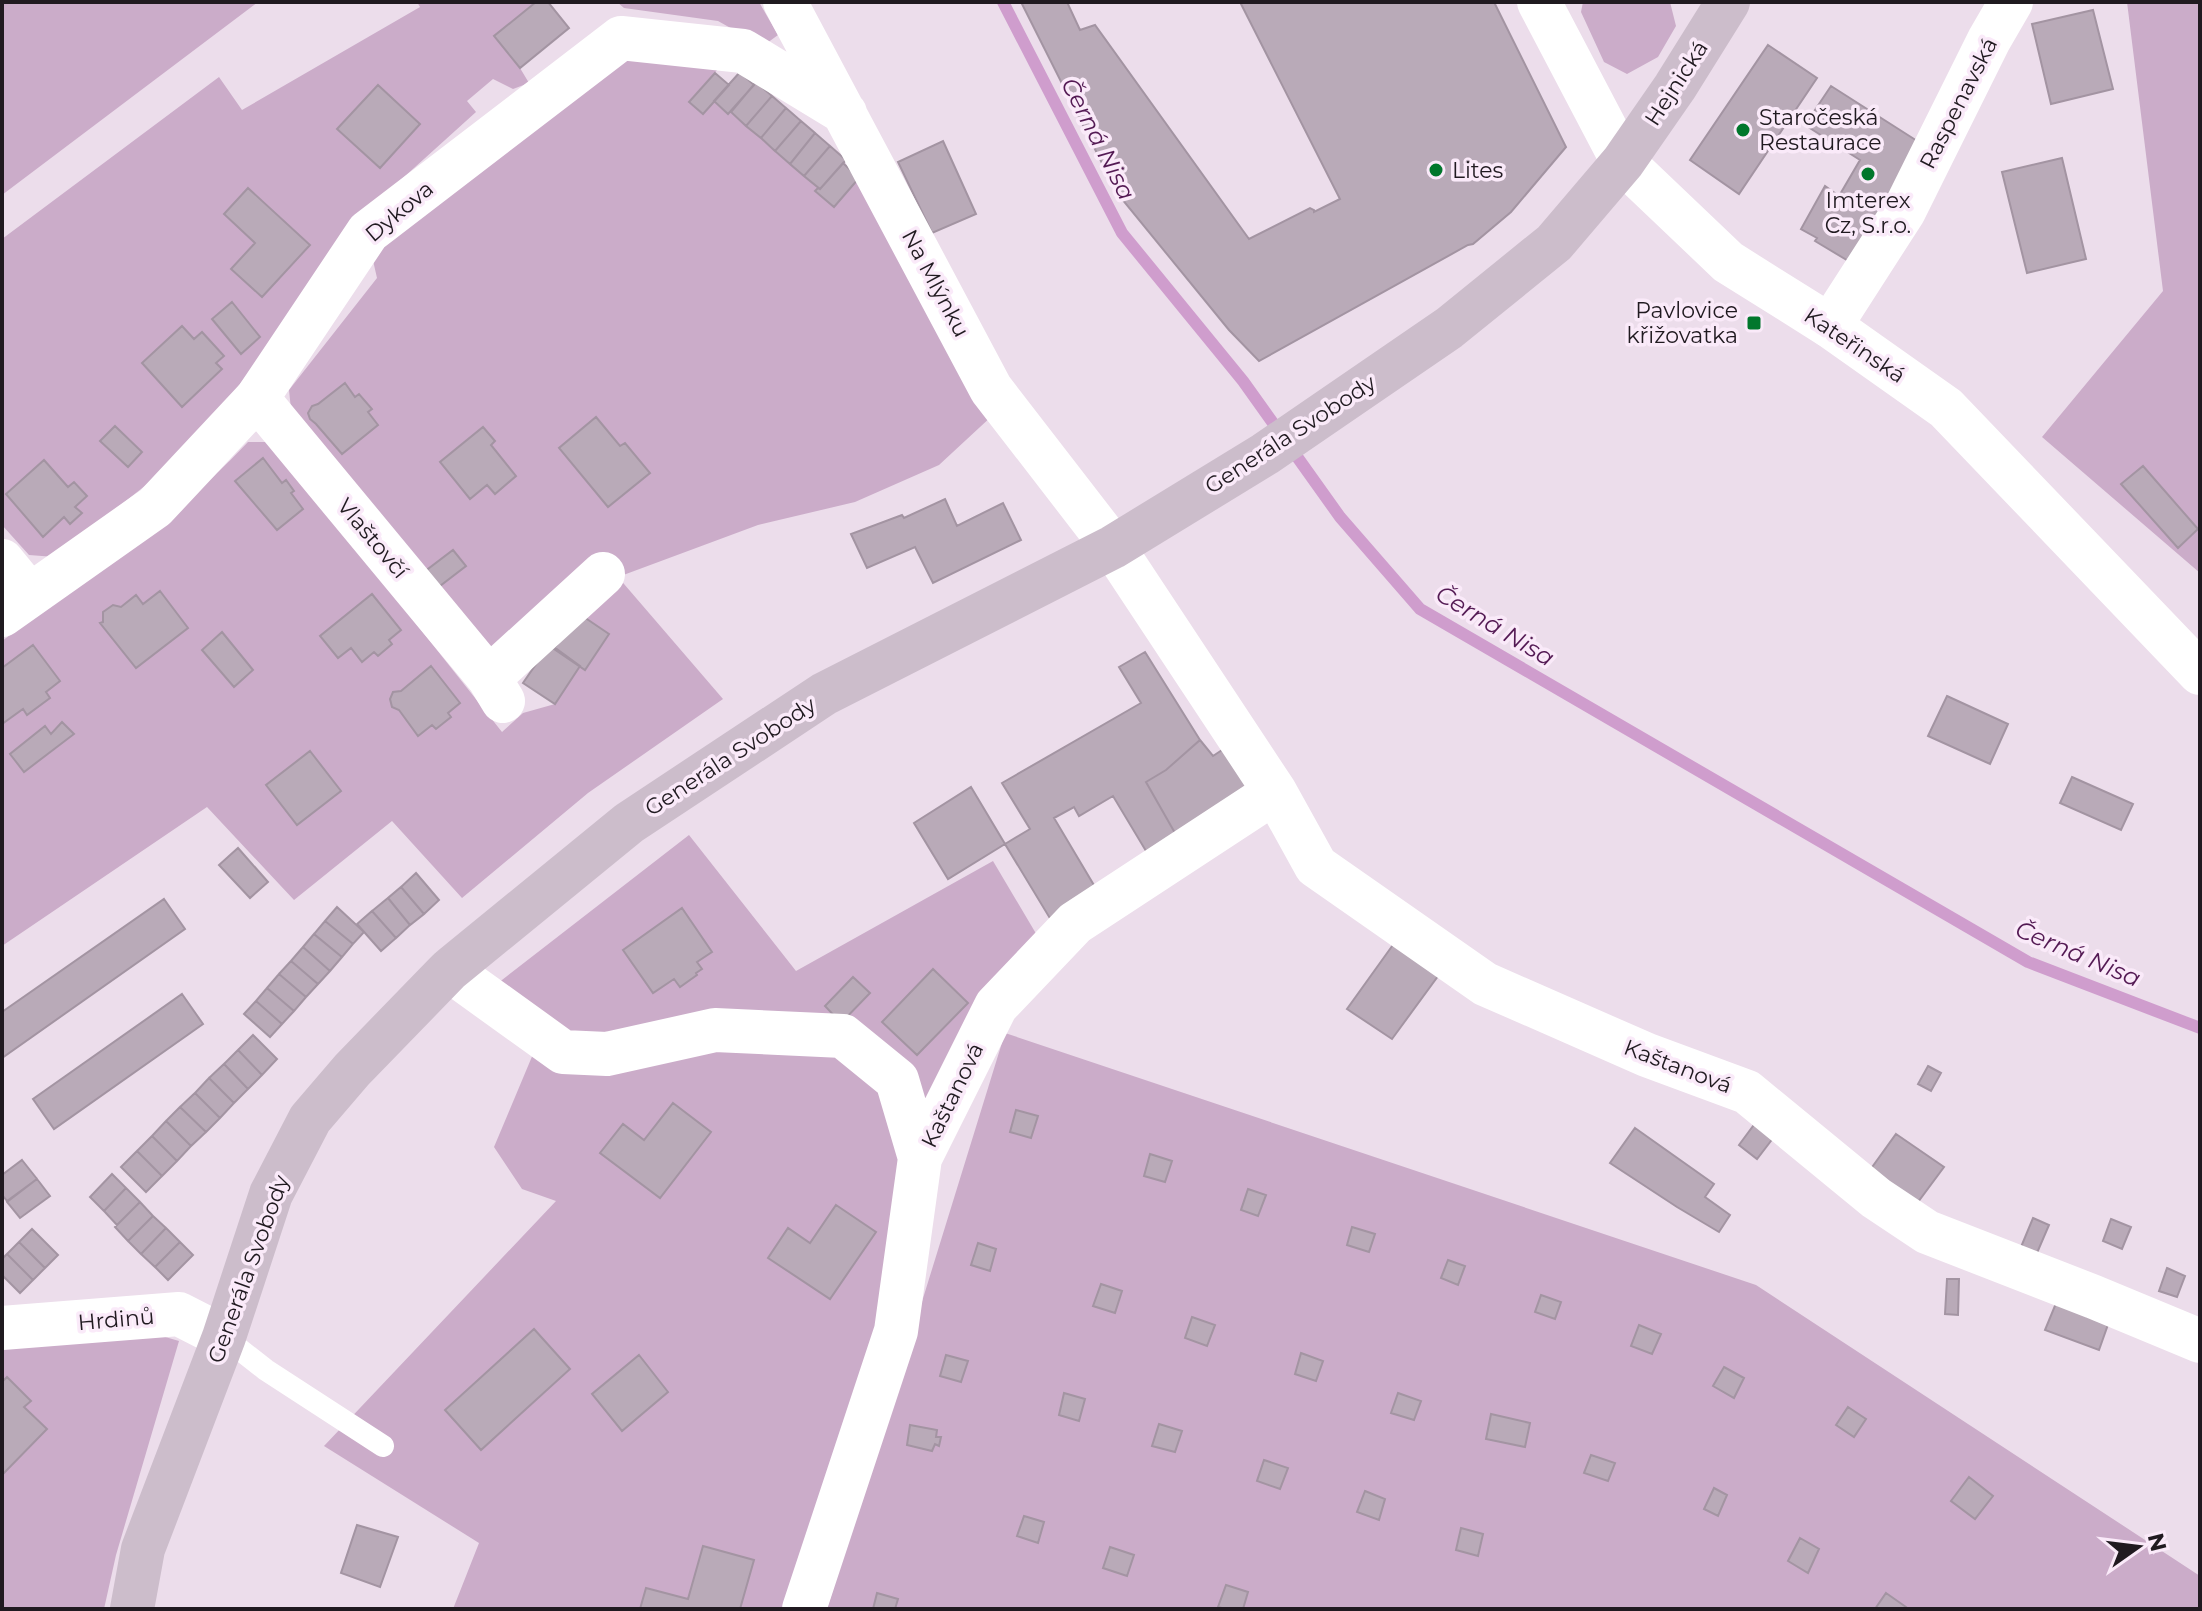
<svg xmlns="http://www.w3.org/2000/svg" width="2202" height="1611" viewBox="0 0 2202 1611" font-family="Montserrat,sans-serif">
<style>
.green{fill:#cbacc9}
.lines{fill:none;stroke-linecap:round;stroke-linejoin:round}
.stream{stroke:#cf9dcd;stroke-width:12}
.building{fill:#b9aab8;stroke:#a394a2;stroke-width:2}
.service{stroke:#fff;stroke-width:22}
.minor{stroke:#fff;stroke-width:44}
.tertiary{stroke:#fff;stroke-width:44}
.secondary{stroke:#ccbdcb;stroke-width:44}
.poi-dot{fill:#01772c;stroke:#faeaf9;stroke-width:3}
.labels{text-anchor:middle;stroke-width:7;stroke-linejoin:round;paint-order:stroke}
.street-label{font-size:22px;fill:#201a20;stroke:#faeaf9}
.poi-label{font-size:22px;fill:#201a20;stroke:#faeaf9;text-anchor:start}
.water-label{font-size:24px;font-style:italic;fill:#541a54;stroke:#faeaf9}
</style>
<rect width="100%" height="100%" fill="#ecddeb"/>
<path class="green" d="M2,2H258L2,195Z
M417,2H536L520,68L529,83L513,89L493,79L467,101L476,112L352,224L252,368L189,451L55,557L29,555L2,525V239L219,77L242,110L420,7Z
M617,2H759L778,35L763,46L718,21L624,8Z
M1583,2H1670L1676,26L1658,57L1627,74L1604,62L1581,12Z
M2127,2H2200V573L2042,437L2163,291Z
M628,54L728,58L689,101L702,114L714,101L728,114L731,112L818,188L834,206L859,178L993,415L939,465L855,502L758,525L618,577L723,699L588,793L462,898L392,821L294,900L207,807L2,946V641C87,578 176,519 248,442H272L502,732L523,713L555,704L580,666L586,669L609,634L495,656L292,419L289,390L377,278L369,243Z
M689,835L796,971L993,861L1041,942L930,1105L841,1023L568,1042L493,987Z
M1005,1033L1756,1285L2200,1576V1609H827Z
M703,1041L806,1045L879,1076L901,1167L892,1277L786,1609H453L479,1543L324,1446L556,1201L522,1189L494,1147L536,1047Z
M138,1329L179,1341L116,1555L104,1609H2V1339Z"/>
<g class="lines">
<path class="stream" d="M1003,2L1122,233L1243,381L1340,517L1420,609L2028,962L2200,1028"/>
</g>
<path class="building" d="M536,2H548L569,28L520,68L494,36Z
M1021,2H1067L1080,30L1095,25L1249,239L1310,208L1314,210V212L1340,199L1240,2H1494L1566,147L1511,212L1473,244L1468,245L1259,361L1229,330L1117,193Z
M2093,10L2113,89L2051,104L2032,24Z
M1768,45L1817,78L1739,194L1690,160Z
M740,72L754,85L728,114L714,101Z
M715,73L729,85L703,114L689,102Z
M756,82L772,96L746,126L731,112Z
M378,85L420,124L380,168L337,129Z
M1831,86L1925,146L1850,262L1815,241L1817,238L1801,229L1825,186L1839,196L1860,160L1805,125Z
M772,96L786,108L761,138L746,126Z
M786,108L801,121L775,151L761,138Z
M801,121L815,133L790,164L775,151Z
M815,133L830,146L804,176L790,164Z
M943,141L976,214L932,233L898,162Z
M830,146L846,160L820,189L804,176Z
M2062,158L2086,259L2027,273L2002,172Z
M843,163L859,178L834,207L815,191L818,188L820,189Z
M248,188L310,245L262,297L231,269L255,243L224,214Z
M232,302L260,337L241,354L212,319Z
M182,326L194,339L202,332L224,356L216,363L222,369L182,407L142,363Z
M345,383L355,397L359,394L372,409L368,412L378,425L342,454L316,424L310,419L308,413L312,406L318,404Z
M596,417L620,446L625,443L650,473L608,507L559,448Z
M115,426L142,452L128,467L100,441Z
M483,427L495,441L491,445L516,476L495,494L487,485L470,499L440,462Z
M263,458L282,483L286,480L294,491L291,493L303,509L277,530L235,481Z
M44,460L68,487L74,482L87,496L75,507L82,513L70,524L64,517L43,537L6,494Z
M2143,466L2198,529L2178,548L2121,484Z
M945,499L957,526L1003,503L1021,540L933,583L915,547L867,568L851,534L902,515L904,518Z
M453,550L466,566L436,589L424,572Z
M160,591L188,628L136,668L100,623L103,622V612L113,605L121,607L136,595L143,604Z
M372,594L401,630L389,640L392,644L378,656L374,652L362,662L351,648L338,658L320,636Z
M578,613L609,634L585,670L554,649Z
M222,632L253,670L234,687L202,650Z
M550,644L580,666L555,704L523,683Z
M33,645L60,681L46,692L50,698L27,715L23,709L2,724V668Z
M1145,652L1200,740L1166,770L1146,782L1179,840L1149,856L1113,796L1079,816L1074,807L1054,818L1098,892L1051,920L1005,844L1030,829L1002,783L1141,703L1119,667Z
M431,666L460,703L448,713L451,717L436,729L432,725L418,736L399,710L392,707L390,699L393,692L401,691Z
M1947,696L2008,724L1990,764L1928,736Z
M62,722L74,734L24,772L10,754L45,726L51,734Z
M1200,740L1213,756L1225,748L1255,783L1179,840L1146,782L1166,770Z
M310,751L341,791L297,825L266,785Z
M2072,777L2133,804L2121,830L2060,803Z
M971,787L1005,844L948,879L914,823Z
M238,848L268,882L250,898L219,865Z
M416,873L439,900L424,914L401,887Z
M401,887L424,914L410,925L388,898Z
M388,898L410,925L396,938L372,911Z
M164,899L185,929L2,1058V1012Z
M337,907L364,932L353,944L325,921Z
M682,908L712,952L697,962L702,969L696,973L697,975L680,987L674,979L653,993L623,950Z
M372,911L396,938L381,951L357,924Z
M325,921L353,944L342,957L314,934Z
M314,934L342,957L330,971L303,947Z
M1395,942L1441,972L1392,1039L1347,1009Z
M303,947L330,971L318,984L291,961Z
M291,961L318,984L306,997L279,974Z
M933,969L968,1003L917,1055L882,1022Z
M279,974L306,997L294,1011L267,988Z
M853,977L870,993L841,1023L825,1006Z
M267,988L294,1011L282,1024L256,1001Z
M182,994L203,1024L54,1129L33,1099Z
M256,1001L282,1024L270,1037L244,1014Z
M253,1035L277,1059L262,1075L238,1050Z
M238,1050L262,1075L248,1089L224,1064Z
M224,1064L248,1089L234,1103L209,1078Z
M1928,1066L1941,1073L1931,1091L1918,1084Z
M209,1078L234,1103L220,1118L195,1093Z
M195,1093L220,1118L206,1132L180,1107Z
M673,1103L711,1132L660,1198L600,1153L623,1124L644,1140Z
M180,1107L206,1132L191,1146L166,1121Z
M1016,1110L1038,1116L1031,1138L1010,1132Z
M1759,1118L1777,1133L1757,1159L1739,1145Z
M166,1121L191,1146L177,1161L152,1136Z
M1635,1128L1714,1184L1705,1197L1730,1215L1719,1232L1677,1207L1610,1163Z
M1896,1134L1944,1167L1912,1210L1865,1177Z
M152,1136L177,1161L162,1176L137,1151Z
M137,1151L162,1176L146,1192L121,1167Z
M1150,1154L1172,1161L1165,1182L1144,1176Z
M22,1160L37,1179L7,1201L2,1195V1175Z
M112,1174L126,1188L104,1211L90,1197Z
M37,1179L50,1196L20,1218L7,1202Z
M126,1188L140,1202L117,1225L104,1211Z
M1248,1189L1266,1195L1258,1216L1241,1210Z
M140,1202L153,1216L128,1241L115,1227Z
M836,1205L876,1232L830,1299L768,1258L788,1228L810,1243Z
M153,1216L166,1228L141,1254L128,1241Z
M2033,1218L2049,1225L2037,1253L2021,1247Z
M2111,1219L2131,1227L2122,1249L2103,1241Z
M1352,1227L1375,1234L1369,1252L1347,1245Z
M166,1228L180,1242L155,1267L141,1254Z
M32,1229L58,1255L45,1268L19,1242Z
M19,1242L45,1268L33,1280L7,1254Z
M180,1242L193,1255L168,1280L155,1267Z
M978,1243L996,1249L990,1271L971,1265Z
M7,1254L33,1280L20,1293L2,1275V1259Z
M1448,1260L1465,1266L1458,1285L1441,1278Z
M2167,1268L2185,1276L2177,1297L2159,1291Z
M1947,1279H1959L1958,1315L1945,1314Z
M1101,1284L1122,1291L1115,1313L1093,1306Z
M1541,1295L1561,1302L1555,1319L1535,1312Z
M2059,1296L2111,1316L2099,1350L2045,1330Z
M1192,1317L1215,1325L1207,1346L1185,1338Z
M1639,1325L1661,1334L1652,1354L1631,1346Z
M534,1329L570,1369L481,1450L445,1410Z
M1301,1353L1323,1361L1316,1381L1295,1374Z
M639,1355L668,1392L622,1431L592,1394Z
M946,1355L968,1361L961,1382L940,1376Z
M1724,1367L1744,1378L1734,1398L1713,1386Z
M7,1377L31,1401L24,1407L47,1429L2,1475V1382Z
M1064,1393L1085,1399L1079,1421L1059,1415Z
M1398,1393L1421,1401L1414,1420L1391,1413Z
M1848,1407L1866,1419L1854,1437L1836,1425Z
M1491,1414L1530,1423L1525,1447L1486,1439Z
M1159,1424L1182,1431L1175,1452L1152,1446Z
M910,1425L937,1430L936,1437H941L939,1446L935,1444L932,1451L907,1445Z
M1591,1455L1615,1463L1608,1481L1584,1473Z
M1264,1460L1288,1468L1280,1489L1257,1481Z
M1969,1477L1993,1496L1975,1519L1951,1501Z
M1714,1488L1727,1495L1718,1516L1704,1509Z
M1365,1491L1385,1499L1379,1520L1357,1512Z
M1024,1516L1044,1522L1038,1543L1017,1536Z
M357,1525L398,1537L380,1587L341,1573Z
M1461,1528L1483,1534L1478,1556L1456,1550Z
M1800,1538L1819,1549L1808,1573L1788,1561Z
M703,1546L754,1560L740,1609H640L646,1588L688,1599Z
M1110,1547L1134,1555L1127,1576L1103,1568Z
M1226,1585L1248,1592L1243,1609H1226L1218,1607Z
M877,1593L898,1599L895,1609H873Z
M1886,1593L1906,1607L1905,1609H1875Z"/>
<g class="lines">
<path class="service" d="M224,1337L266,1370L383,1446"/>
<path class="minor" d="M785,2L991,389L1113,547L1275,792L1316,866L1485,984L1647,1055L1747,1092L1876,1198L1927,1232L2094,1297L2200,1341
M1830,326L1904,211L1989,40L2011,2
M257,398L489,678L503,701
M2,561L29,594
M2,615L155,507L257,398L368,232L621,38L743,51L845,113
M489,678L603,574
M449,970L563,1052L607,1054L715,1030L843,1036L897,1080L920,1158L996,1006L1075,923L1275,792
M2,1328L179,1314L224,1337
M804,1609L896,1331L920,1158"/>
<path class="tertiary" d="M1539,2L1623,162L1728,262L1830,326L1946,408L2200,673"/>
<path class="secondary" d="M132,1609L143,1549L224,1337L271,1194L310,1119L352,1070L449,970L629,823L824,694L1113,547L1265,454L1449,328L1554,243L1623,162L1675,87L1728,2"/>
</g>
<g class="poi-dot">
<circle cx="1743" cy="130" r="8"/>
<circle cx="1436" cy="170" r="8"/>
<circle cx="1868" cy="174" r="8"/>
<rect x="1746" y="315" width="16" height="16" rx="4"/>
</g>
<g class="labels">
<g class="street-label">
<text transform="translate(1676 83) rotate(-57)" y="8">Hejnická</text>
<text transform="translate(1958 103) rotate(-63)" y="8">Raspenavská</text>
<text transform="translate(399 211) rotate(-40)" y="8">Dykova</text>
<text transform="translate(936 283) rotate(62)" y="8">Na Mlýnku</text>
<text transform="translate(1855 345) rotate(34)" y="8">Kateřinská</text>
<text transform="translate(1290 434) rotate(-33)" y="8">Generála Svobody</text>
<text transform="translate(373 538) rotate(50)" y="8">Vlaštovčí</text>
<text transform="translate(730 756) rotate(-33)" y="8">Generála Svobody</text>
<text transform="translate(1678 1066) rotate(21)" y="8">Kaštanová</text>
<text transform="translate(952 1095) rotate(-64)" y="8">Kaštanová</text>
<text transform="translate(248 1269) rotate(-70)" y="8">Generála Svobody</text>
<text transform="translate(116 1319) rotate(-5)" y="8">Hrdinů</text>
</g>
<g class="poi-label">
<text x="1759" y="125">Staročeská<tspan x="1759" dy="25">Restaurace</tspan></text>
<text x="1452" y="178">Lites</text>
<text x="1868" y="208" text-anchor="middle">Imterex<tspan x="1868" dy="25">Cz, S.r.o.</tspan></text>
<text x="1738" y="318" text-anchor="end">Pavlovice<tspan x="1738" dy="25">křižovatka</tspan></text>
</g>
<g class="water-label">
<text transform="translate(1098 139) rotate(63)" y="8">Černá Nisa</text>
<text transform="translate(1495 626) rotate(31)" y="8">Černá Nisa</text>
<text transform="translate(2078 954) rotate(23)" y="8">Černá Nisa</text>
</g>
</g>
<rect width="2202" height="1611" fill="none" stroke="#201a20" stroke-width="8"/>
<g transform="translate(2138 1547) rotate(76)" stroke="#faeaf9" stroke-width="6" paint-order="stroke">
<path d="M0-6L14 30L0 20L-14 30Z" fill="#201a20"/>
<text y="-12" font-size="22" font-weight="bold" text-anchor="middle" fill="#201a20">N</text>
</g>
</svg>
